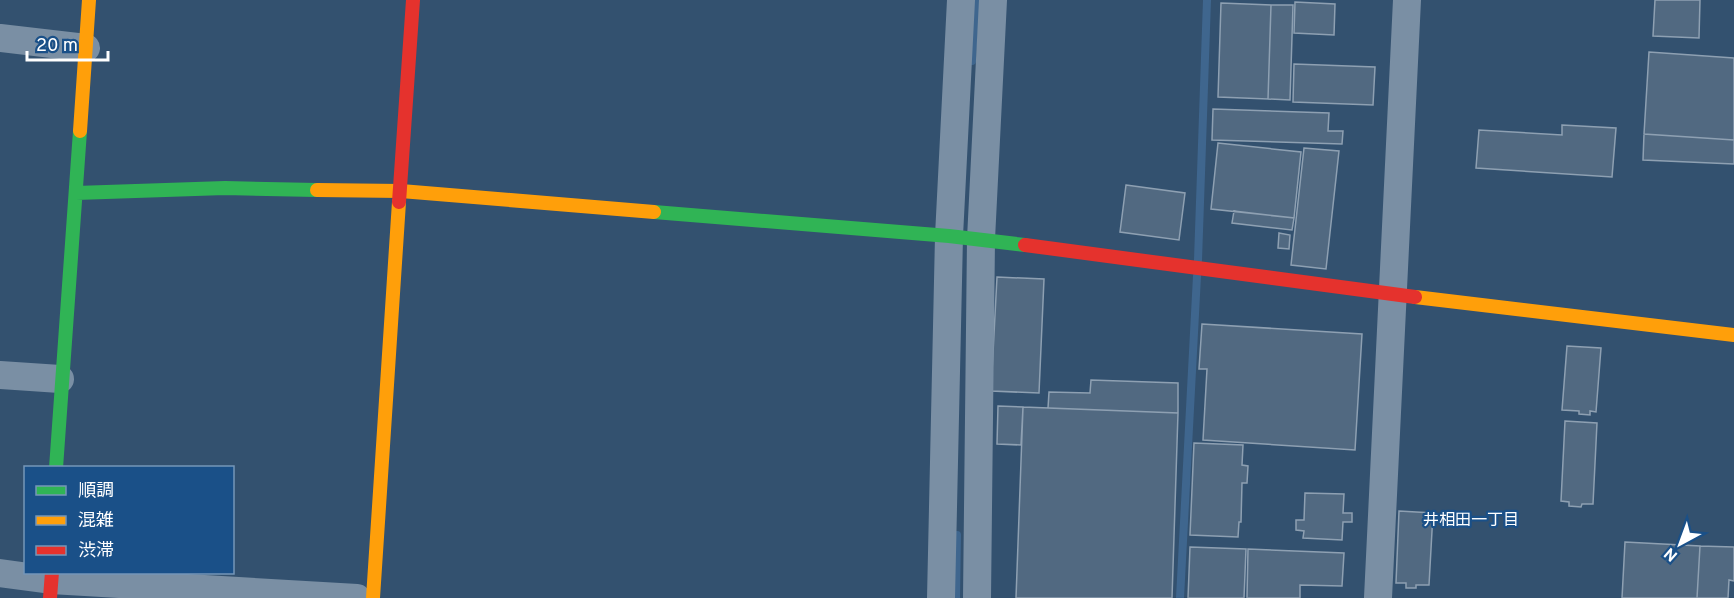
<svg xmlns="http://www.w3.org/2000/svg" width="1734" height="598" viewBox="0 0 1734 598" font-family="Overpass,'Noto Sans JP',sans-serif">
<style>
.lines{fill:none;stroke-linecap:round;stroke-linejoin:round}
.stream{stroke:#3f668e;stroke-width:8}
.building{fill:#516981;stroke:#8ea0b2;stroke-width:1.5}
.street{stroke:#7a8fa4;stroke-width:28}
.fast{stroke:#30b455;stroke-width:14}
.slow{stroke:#ff9f0a;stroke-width:14}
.jam{stroke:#e5322d;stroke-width:14}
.labels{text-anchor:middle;stroke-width:4.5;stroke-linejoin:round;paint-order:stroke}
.neighbourhood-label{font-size:16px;fill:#fff;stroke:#1a5088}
</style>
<rect width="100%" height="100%" fill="#33516f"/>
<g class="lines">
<path class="stream" d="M972,61L976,0
M1198,260L1207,0
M956,598L957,535
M1180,598L1197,276"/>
</g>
<path class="building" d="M1655,0H1700L1699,38L1653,36Z
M1295,2L1335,4L1334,35L1294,33Z
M1221,3L1271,5L1268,99L1218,97Z
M1271,5H1293L1290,100L1268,99Z
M1649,52L1734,58V140L1644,134Z
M1294,64L1375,67L1373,105L1293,102Z
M1213,109L1329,113L1328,131H1343L1342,144L1212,140Z
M1562,125L1616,128L1612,177L1476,168L1479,130L1562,135Z
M1644,134L1734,140V164L1643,160Z
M1218,143L1301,152L1294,218L1211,209Z
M1304,148L1339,151L1326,269L1291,265Z
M1126,185L1185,193L1179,240L1120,232Z
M1234,211L1294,218L1292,230L1232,223Z
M1279,233L1290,235L1289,249L1278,248Z
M997,277L1044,279L1039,393L991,391Z
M1202,324L1362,334L1355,450L1203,440L1207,369H1199Z
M1567,346L1601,348L1596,412L1590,411V415L1579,414V411L1562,410Z
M1091,380L1178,383V413L1048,408L1049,392L1090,393Z
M998,406L1023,407L1021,445L997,444Z
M1023,407L1178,413L1172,598H1016Z
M1565,421L1597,423L1593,504H1582L1581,507L1569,506V502L1561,501Z
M1194,443L1243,445L1242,465L1248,466L1247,483H1242L1241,522H1239L1238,537L1190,535Z
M1305,493L1344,494L1343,513H1352V522H1343L1342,540L1303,538L1304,531L1296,530V520H1304Z
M1399,511L1433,513L1429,585H1416V588H1406V583H1396Z
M1625,542L1700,546L1697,598H1622Z
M1700,546L1734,547V581L1729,580L1728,598H1697Z
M1190,547L1246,549L1244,598H1188Z
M1248,549L1344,553L1342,586L1300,585V598H1247Z"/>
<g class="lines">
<path class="street" d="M0,38L86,48
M0,375L60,379
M0,573L51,580L357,598
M941,598L949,236L961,0
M977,598L981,239L993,0
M1378,598L1407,0"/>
<path class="fast" d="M76,193L225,188L317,190
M654,212L949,236L1025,245
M56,468L80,131"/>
<path class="slow" d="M80,131L89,0
M317,190L401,191L654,212
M1415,297L1734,335
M373,598L399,202"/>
<path class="jam" d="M399,202L413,0
M1025,245L1415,297
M50,598L52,572"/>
</g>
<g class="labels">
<g class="neighbourhood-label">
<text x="1471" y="525">井相田一丁目</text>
</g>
</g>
<rect x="24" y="466" width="210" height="108" fill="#1a5088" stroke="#7696b8" stroke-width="1.5"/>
<rect x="36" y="486" width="30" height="9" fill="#30b455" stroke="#7696b8" stroke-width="1.5"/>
<text x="78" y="496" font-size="18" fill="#ffffff">順調</text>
<rect x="36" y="516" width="30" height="9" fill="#ff9f0a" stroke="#7696b8" stroke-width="1.5"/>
<text x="78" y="526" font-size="18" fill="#ffffff">混雑</text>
<rect x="36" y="546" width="30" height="9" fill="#e5322d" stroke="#7696b8" stroke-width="1.5"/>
<text x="78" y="556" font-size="18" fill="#ffffff">渋滞</text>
<g transform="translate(1680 544) rotate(221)" stroke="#1a5088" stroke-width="4.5" paint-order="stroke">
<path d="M0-4.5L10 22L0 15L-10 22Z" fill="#ffffff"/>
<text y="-9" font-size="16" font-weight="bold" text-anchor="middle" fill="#ffffff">N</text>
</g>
<path d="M27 51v9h81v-9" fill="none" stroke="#ffffff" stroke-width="3"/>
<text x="36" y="51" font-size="18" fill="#ffffff" stroke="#1a5088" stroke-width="4.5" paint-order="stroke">20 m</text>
</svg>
